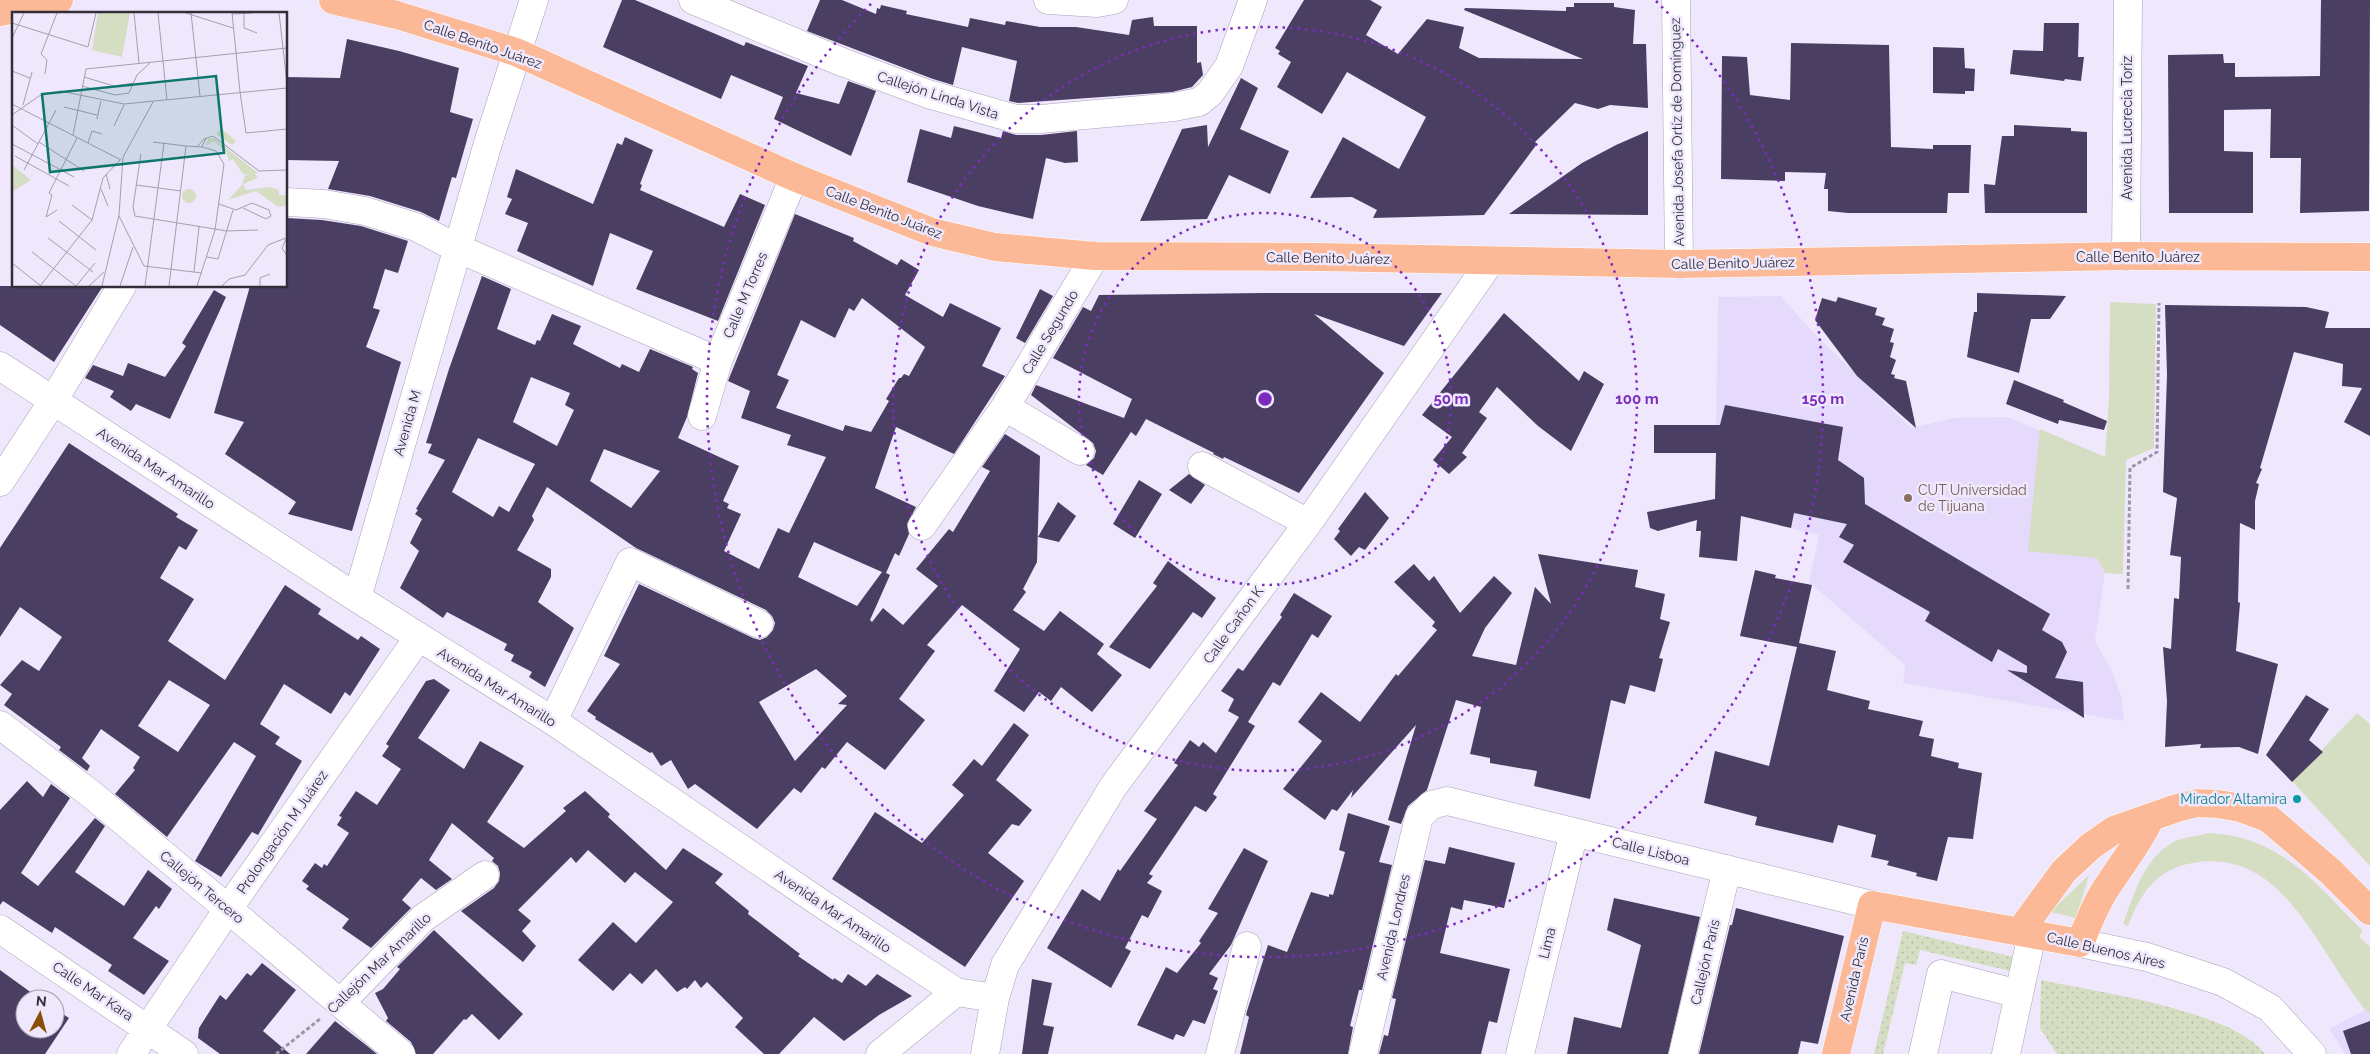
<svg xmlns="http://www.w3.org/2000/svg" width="2370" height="1054" viewBox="0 0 2370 1054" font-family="Raleway,sans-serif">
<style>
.built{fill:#e5dafb}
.green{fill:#d5dec2}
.park{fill:url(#park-dots)}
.building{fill:#4a3f62;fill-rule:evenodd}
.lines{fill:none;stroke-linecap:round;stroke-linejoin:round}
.minor-casing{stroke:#a9a1b9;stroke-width:29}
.major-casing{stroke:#fff;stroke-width:29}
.path{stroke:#9c97a7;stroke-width:3;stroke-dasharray:4 2.5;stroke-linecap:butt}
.minor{stroke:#fff;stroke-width:28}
.major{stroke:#fbb997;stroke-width:28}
.ring{fill:none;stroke:#7b2cbf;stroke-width:2.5;stroke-dasharray:2.5 5}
.education-dot{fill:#8d6e63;stroke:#efe8fd;stroke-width:2}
.culture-dot{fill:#0f9aa8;stroke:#efe8fd;stroke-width:2}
.labels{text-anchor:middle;stroke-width:5;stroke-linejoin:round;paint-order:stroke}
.street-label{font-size:14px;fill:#322f39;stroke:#efe8fd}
.education-label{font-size:14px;fill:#785e54;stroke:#efe8fd;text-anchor:start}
.culture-label{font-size:14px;fill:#0d838f;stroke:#efe8fd;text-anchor:end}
.inset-road{fill:none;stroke:#a39eaf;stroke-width:1}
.view{fill:#0f766e;fill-opacity:0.15;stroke:#0f766e;stroke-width:2.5}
.inset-edge{fill:none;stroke:#322f39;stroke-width:2.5}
.centre{fill:#7b2cbf;stroke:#efe8fd;stroke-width:2.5}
.ring-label{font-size:15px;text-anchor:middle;font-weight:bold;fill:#7b2cbf;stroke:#efe8fd;stroke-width:5;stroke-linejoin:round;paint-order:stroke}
</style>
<defs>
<pattern id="park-dots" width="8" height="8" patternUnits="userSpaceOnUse" patternTransform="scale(1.25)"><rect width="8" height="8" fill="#d5dec2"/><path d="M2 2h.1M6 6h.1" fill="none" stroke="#b7bfa7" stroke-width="1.8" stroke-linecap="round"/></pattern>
</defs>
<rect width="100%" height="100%" fill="#efe8fd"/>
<path class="built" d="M1781,296L1810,329L1911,428L1954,418L2007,417L2105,457L2097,558L2105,573L2095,641L2111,669L2122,699L2124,721L1903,683L1905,665L1809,582L1819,535L1715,510L1718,297Z
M2365,1010L2370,1015V1054H2345L2329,1029Z"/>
<path class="green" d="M2110,302L2156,304L2154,448L2126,460L2123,574L2105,573L2097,558L2028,551L2040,429L2105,457L2109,399Z
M2357,713L2370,724V866L2292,781Z
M2209,833C2282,837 2315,883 2363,931L2359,936L2370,947V1015C2320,960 2287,846 2193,863C2156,869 2140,894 2128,926L2123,924C2134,894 2145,854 2178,840C2187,837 2199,836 2209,833Z
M2089,875L2076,918L2050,912Z"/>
<path class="park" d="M1903,931L2022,959L2019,973L1920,950L1916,965L1905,963L1883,1054H1874Z
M2041,980C2096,992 2232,1010 2265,1054H2057L2040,1028Z"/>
<path class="building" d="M622,0H635L744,46L746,42L808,66L796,93L839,104L848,81L876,91L851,156L774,119L783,97L731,75L721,99L603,47Z
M820,0H842L876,14L877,8L880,9L881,5L907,11L906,14L968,27L970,18L1005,25L1006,21L1040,27H1076L1129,35L1132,20L1153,17L1154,26H1197V63L1201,62L1203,75L1192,87L1172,92L1018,103L1009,101L1017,61L962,47L953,85L933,79L807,31Z
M1304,0H1370L1382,7L1366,35L1398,54L1427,19L1464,27L1459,48L1479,58L1583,59L1464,10L1465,8L1566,11V7H1574V3H1614V7L1635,10L1633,44H1646L1648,108L1610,105L1598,109L1575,103L1535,142L1537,144L1484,215L1373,218L1377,210L1352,197L1310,198L1343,137L1399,169L1426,117L1347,72L1322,114L1277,87L1291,62L1278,54L1280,51L1275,48Z
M2321,0H2370L2369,211L2300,213L2301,158H2270L2271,109L2224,110V151L2253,152V213H2169L2168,55L2223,54L2224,63H2235V77L2320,76Z
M2044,23H2079L2078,57H2084L2081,81L2065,79L2064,81L2010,74L2013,50L2043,51Z
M347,39L399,51L459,68L450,112L473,119L456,178L452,177L439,221L421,212L370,196L328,189L339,161L286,160V77L340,78Z
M1791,43L1889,45L1891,147L1933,149V145H1971L1969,193H1948L1947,213H1848L1828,211V189H1824L1826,173L1785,172V181L1721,179L1722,56L1747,57L1750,95L1790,100Z
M1933,47L1964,48L1965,68L1975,69L1974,91H1965V94L1933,93Z
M1241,78L1258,88L1240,129L1289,151L1270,194L1229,175L1207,219L1140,221L1182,129L1207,125L1208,147Z
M2014,125L2071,128V131L2087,132V213H1985L1984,184L1995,185L2002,136H2014Z
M954,126L1001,138L1003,131L1016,135H1041L1077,131L1078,162L1065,163L1046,158L1033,219L978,206L907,182L920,129L951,138Z
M1648,131V215L1509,214L1582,163L1616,145Z
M625,137L653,150L640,184L642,185L640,190L724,227L740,194L765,205L718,321L636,289L653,251L610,233L593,286L517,251L528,223L505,214L512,199L507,197L516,169L593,204L617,143L622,145Z
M795,214L854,238L853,241L897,265L901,259L919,270L905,295L943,317L950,303L1001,328L982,366L1005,376L954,454L896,427L875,488L916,507L907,524L909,534L899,556L895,553L886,573L890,575L870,620L872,622L883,608L903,625L938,586L916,569L949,529L953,532L990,471L982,467L1005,434L1040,456L1037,562L1023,589L1026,592L1013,610L1044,631L1060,611L1104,644L1097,654L1122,675L1092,712L1061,687L1051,701L1039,692L1024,712L994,691L1020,649L962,605L927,645L935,651L899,699L925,720L885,770L847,742L825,769L822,767L801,793L794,788L757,829L695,784L688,789L671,760L661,766L652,752L650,753L595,719L596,717L587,711L620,664L604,656L639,584L753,638L760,640L767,637L773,630L775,623L772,616L766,610L636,548L547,487L532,516L534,520L517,550L551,569V577L538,602L574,628L545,687L529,677L532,672L511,661L514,655L504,650L507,644L447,612L443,618L400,588L419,551L410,543L422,519L415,514L418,510L416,509L445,460L428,453L432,444L426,443L449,369L482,276L511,289L497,329L535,345L537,340L540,341L552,314L581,326L573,344L620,368L622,364L639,372L650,349L693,367L692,369L698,373L687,417L678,438L739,466L723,501L729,504L727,508L741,514L724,551L759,569L778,528L789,533L826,457L787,445L791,435L741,418L750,391L728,381ZM862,298L925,347L909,376L904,374L901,378H899L886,399L889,401L871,432L845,425L843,431L776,408L789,380L777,375L801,320L835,338L849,308L854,311ZM531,377L570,393L565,405L574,410L557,446L513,422ZM478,438L535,464L509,512L499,506L493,517L452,492ZM604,449L660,471L631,508L590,481ZM814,542L882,572L857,606L798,577ZM816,669L847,696L838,704L847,705L795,761L759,702Z
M286,218L322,220L361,226L408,241L398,273L385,269L373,308L380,310L366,347L401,362L352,531L288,514L296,502L225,454L244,422L214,413L250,286H286Z
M0,286H103L54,362L0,325Z
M1040,289L1053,296L1025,343L1016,338Z
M214,290L226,297L170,419L136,404L131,411L110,397L114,391L85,378L93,365L123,376L128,363L165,377L186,346L182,343Z
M1263,293H1442L1404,346L1314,314L1384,373L1299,493L1224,457L1223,459L1213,454L1214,453L1146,419L1136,436L1131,432L1103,475L1086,465L1094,458L1096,451L1093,443L1031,395L1036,385L1124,418L1132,399L1053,358L1083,307L1091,311L1099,295Z
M1977,293L2066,296L2050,319H2031L2019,373L1967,357L1974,312H1977Z
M1838,297L1877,308L1875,315L1885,318L1882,325L1894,329L1890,342L1894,343L1890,357L1896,360L1891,374L1895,375L1894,378L1906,381L1916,428L1857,376L1815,320L1822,298L1836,302Z
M2165,305L2306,307L2329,312L2325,328H2370V436L2344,422L2362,388L2342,386L2343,364L2294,352L2260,468L2262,469L2256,483L2259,484L2255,501V530L2240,523L2238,602L2240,603L2236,651L2278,664L2258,754L2239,747L2200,748L2201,744L2165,747L2167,701L2163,647L2171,649L2174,598L2179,599L2181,557L2170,555L2177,498L2163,492L2167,375Z
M1504,313L1579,381L1584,371L1604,384L1571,451L1538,426L1497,387L1479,412L1487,418L1462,453L1467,457L1449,474L1433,460L1452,437L1422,415Z
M2014,380L2064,400L2063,402L2107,421L2104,430L2059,420L2058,424L2006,404Z
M1725,405L1843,427L1838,460L1864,478L1865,504L2050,614L2042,630L2062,642L2067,652L2055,678L2083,682L2084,718L2007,670L2027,673V666L1998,649L1992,662L1925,621L1930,612L1843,562L1854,545L1839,537L1847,524L1794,513L1791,528L1741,516L1737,561L1699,557L1701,531H1696L1697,520L1658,531L1650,528L1647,512L1715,499L1716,453H1654V425H1720Z
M69,443L178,514L176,517L198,530L186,550L179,546L160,578L194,599L168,641L225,680L285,585L321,609L318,614L358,640L361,636L380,649L350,696L345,692L331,714L284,684L260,724L280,737L275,744L302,761L258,835L252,832L221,877L195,861L256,756L234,742L167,837L115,794L135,770L133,768L140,757L101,729L82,758L90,766L87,771L59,750L61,747L4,705L12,694L0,685L22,660L39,671L62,637L20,607L0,637V548ZM169,680L210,705L178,752L138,726Z
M1189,474L1205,485L1191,504L1169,490Z
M1139,480L1162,494L1135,538L1113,524Z
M1365,492L1389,518L1365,550L1359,547L1351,556L1334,539L1340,531L1338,529Z
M1058,502L1076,516L1059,542L1038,537Z
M1538,554L1638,570L1635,587L1665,594L1660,619L1670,622L1659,658L1663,659L1655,692L1630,685L1625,704L1611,700L1590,799L1534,786L1537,771L1490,763V758L1470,754L1481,707L1456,700L1427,790L1408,806L1401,824L1388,820L1416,725L1351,798L1353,790L1337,811L1332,809L1325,820L1283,789L1322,741L1298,722L1321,692L1360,722L1396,674L1398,676L1437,630L1432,626L1435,622L1394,582L1414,564L1429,581L1434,576L1460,613L1494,576L1512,593L1485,628L1472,656L1516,665L1535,587L1551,604Z
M1168,561L1216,598L1202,618L1193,612L1150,669L1109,647L1157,586L1153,583Z
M1755,570L1776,575L1775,578L1812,585L1799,643L1836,651L1827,690L1870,701L1868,709L1923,721L1919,736L1934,739L1931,756L1959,763L1958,768L1982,773L1973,839L1948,837L1937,881L1916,876L1917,873L1887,865L1889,861L1871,857L1876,835L1838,825L1833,843L1755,825L1757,817L1704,803L1715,751L1769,766L1797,647L1740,636Z
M1294,593L1332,616L1318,638L1312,634L1280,686L1273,682L1248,722L1255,726L1213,794L1217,797L1206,812L1195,806L1149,874L1153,876L1147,883L1162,891L1148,918L1142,915L1125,948L1131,951L1111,988L1047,948L1082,889L1100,901L1118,869L1120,871L1157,819L1144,811L1178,765L1174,763L1190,740L1199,747L1203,742L1216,753L1239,717L1228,711L1234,699L1221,691L1238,668L1243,671L1282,617L1280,615Z
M434,679L450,690L418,738L464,769L480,741L524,766L487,822L524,848L566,811L563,808L585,791L610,814L608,817L666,870L683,848L723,874L715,883L749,911L748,914L800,954L798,956L833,980L834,978L842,983L848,974L866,986L877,974L912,996L879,1015L844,1041L814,1017L779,1054H764L735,1027L743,1018L707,982L701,988L695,980L687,989L685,987L677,992L656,969L642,984L630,973L613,991L578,960L613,922L636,943L673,902L635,872L625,883L588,850L576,863L571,857L518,910L531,921L522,931L536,946L523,962L461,911L494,888L499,881L500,873L498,866L492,861L494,858L452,823L429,860L452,879L436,890L421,878L402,900L411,908L371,948L342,928L349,919L306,889L309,886L302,881L315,863L322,868L324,864L327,866L349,833L337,825L342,817L339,816L356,791L377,805L401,769L382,756L389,746L386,744L426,681Z
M2306,695L2329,709L2309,740L2323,752L2292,782L2266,755Z
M1014,723L1029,735L996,780L1032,810L1019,826L1012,824L988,853L1024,881L965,967L832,879L875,812L922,843L964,795L952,785L974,759L982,766Z
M27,781L43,797L51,784L70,798L21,873L38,886L95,818L105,826L75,872L124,906L148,870L172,889L159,909L156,906L133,938L169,961L144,995L108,971L112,965L55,927L52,933L3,901L0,905V810Z
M1348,813L1390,826L1379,862L1392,865L1362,990H1359L1350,1026L1353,1027L1348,1054H1240L1249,1017L1246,1015L1247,1011L1268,945L1287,952L1311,892L1329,897V894L1333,895L1345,852L1339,850Z
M1449,847L1515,863L1504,908L1464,900L1462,910L1451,907L1440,953L1510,969L1497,1023L1489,1021L1481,1054H1379L1384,1035L1388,1036L1396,999L1392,998L1425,860L1445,864Z
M1244,848L1268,861L1231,945L1209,974L1218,978L1213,989L1218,991L1205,1024L1193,1020L1184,1037L1176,1034L1173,1040L1137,1025L1166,967L1177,973L1201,943L1199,941L1218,913L1208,909Z
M1614,898L1700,917L1668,1054H1567L1574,1017L1621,1028L1641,945L1607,930Z
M1736,908L1844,936L1818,1044L1801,1041L1798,1054H1699L1730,925H1732Z
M434,930L523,1014L499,1040L472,1014L466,1020L464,1019L433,1054H416L411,1042L386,1021L388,1018L375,993L383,989L400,969L397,967Z
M262,963L296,990L263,1031L290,1054H220L198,1038L199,1028L220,995L226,1000L247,973L251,976Z
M0,970L40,999H25V1029H55V1009L69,1018L45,1054H0Z
M1032,979L1052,983L1043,1025L1054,1027L1048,1054H1022Z
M335,1021L366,1045L377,1054H306Z
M2370,1021V1054H2351L2343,1031Z"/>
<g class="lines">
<defs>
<path id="minor" d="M693,0L842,62L928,94L1016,119H1041L1174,107L1199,102L1210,93L1229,66L1253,0
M1048,0L1097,3L1114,0
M1676,0L1679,264
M286,202L324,204L365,211L416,227L459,249L718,361
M2126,256L2128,0
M0,366L357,598L553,721L822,904L956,992L995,998
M1005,407L1080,451
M702,416L718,361L794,177
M1202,466L1308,523
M0,482L53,401L122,286
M922,526L1005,407L1095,256
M357,598L488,143L534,0
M553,721L630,562L759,624
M0,725L91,794L401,1054
M0,929L184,1054
M2080,943L2147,957L2223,982L2270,1008L2312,1054
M341,1002L423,918L485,875
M131,1054L228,909L418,638
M880,1054L956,992
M985,1054L995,998L1005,965L1113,787L1308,523L1490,262
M1220,1054L1247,946
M1363,1054L1419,817L1431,805L1447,801L1872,905
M1520,1054L1574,832
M1683,1054L1727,869
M1923,1054L1941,974L2019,994
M2006,1054L2032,934"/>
<path id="major" d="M333,0L397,15L516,52L794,177L932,232L995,247L1095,256L1319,257L1679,264L2126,256L2370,257
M0,12L59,0
M2020,931L2064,871L2091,846L2114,830L2177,808L2197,803L2218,804L2241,808L2268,818L2331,872L2370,911
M1836,1054L1872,905L2080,943C2089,922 2097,900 2111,881C2126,858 2138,844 2150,819"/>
</defs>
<use href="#minor" class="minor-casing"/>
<use href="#major" class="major-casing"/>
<path class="path" d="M2128,589L2130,468L2157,452L2159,303
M276,1054L320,1019"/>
<use href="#minor" class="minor"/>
<use href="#major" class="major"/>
</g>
<g class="ring">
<circle cx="1265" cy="399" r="186"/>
<circle cx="1265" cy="399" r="372"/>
<path d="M1656 1A558 558 0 1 1 874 1"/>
</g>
<circle class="education-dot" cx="1908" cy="498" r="5"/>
<circle class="culture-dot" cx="2297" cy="799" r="5"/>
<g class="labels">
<g class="street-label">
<text transform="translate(483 44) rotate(19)" y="5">Calle Benito Juárez</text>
<text transform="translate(938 95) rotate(18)" y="5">Callejón Linda Vista</text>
<text transform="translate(2127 128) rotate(-90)" y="5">Avenida Lucrecia Toriz</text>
<text transform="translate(1677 132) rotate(-91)" y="5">Avenida Josefa Ortíz de Domínguez</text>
<text transform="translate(884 212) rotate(21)" y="5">Calle Benito Juárez</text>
<text x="2138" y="262">Calle Benito Juárez</text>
<text transform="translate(1328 258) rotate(1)" y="5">Calle Benito Juárez</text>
<text transform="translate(1733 263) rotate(-1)" y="5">Calle Benito Juárez</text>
<text transform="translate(745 295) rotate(-67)" y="5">Calle M Torres</text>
<text transform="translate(1050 332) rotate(-59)" y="5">Calle Segundo</text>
<text transform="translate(407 423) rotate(-74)" y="5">Avenida M</text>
<text transform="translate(156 468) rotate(33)" y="5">Avenida Mar Amarillo</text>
<text transform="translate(1233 625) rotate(-54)" y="5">Calle Cañon K</text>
<text transform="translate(497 687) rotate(32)" y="5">Avenida Mar Amarillo</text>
<text transform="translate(282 832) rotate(-55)" y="5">Prolongación M Juárez</text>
<text transform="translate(1651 851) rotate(14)" y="5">Calle Lisboa</text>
<text transform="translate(202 887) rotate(40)" y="5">Callejón Tercero</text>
<text transform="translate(833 911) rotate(34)" y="5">Avenida Mar Amarillo</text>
<text transform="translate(1393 927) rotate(-77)" y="5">Avenida Londres</text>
<text transform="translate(1547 943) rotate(-76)" y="5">Lima</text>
<text transform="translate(2106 950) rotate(13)" y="5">Calle Buenos Aires</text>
<text transform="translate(1705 962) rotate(-77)" y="5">Callejón París</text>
<text transform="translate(379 963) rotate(-44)" y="5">Callejón Mar Amarillo</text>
<text transform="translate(1854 979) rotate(-77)" y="5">Avenida París</text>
<text transform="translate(93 991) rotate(34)" y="5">Calle Mar Kara</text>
</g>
<g class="education-label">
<text x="1918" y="495">CUT Universidad<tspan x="1918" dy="16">de Tijuana</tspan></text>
</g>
<g class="culture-label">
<text x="2287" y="804">Mirador Altamira</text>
</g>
</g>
<g transform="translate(12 12)">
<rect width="275" height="275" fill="#efe8fd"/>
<path d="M209,116L224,129L220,133L204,122ZM202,126L246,161H243L246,166L231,172L234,178L257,175L267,178V183H275V193L266,195L244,179L216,188L230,173L233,163L237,162H231L221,147L217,149L214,140L202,129L193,134L196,127ZM170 184a7 7 0 1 1 14 0a7 7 0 1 1-14 0Z" fill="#d5dec2"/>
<path d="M86,1H118L110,45L80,38ZM0,153L19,168L0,180Z" fill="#d5dec2"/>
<path class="inset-road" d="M122,1L127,51M146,1L155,88M174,1L221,16M179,1L188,84M220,1L228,80M232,1V16L245,21M267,1L275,71M220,2L240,1M0,11L76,35L84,1M0,26L12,1M0,59L18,66M33,62L35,48L29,42L45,1M72,65L102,74L122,71M70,74L103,83L117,81L125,63L138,51M228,80L234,121L275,117M0,92L109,148M11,93L20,60M52,95L85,103M0,103L27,84L48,79L112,92L275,76M85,107L89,89M0,113L26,132M102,114L112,93M61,123L74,57L275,36M27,130L72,159M141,130L174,134M76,131L80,119L90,122M0,132L62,165M185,135L192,127L201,124L247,159L275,158M129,142L121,195L123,204L215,219L246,218M3,144L57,174M12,158L44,98M94,162L98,177M124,173L169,179M89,177L96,194M207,192L224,198L240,191L257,198L259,204L254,207L231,196M60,193L80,208M45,198L34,205L40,183L37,181L65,126M107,204L132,254L190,261M47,209L84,238M275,225L270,236L275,244M36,226L81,260M20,240L64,274L83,251M195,245L206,247L221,198M0,251L29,274M182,260L187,215M28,274L80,208L91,166L108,148M77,274L92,260M90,274L107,203L111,145L141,90M108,274L121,235M133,274L152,131M157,274L174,134L190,135L194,126M185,274L203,218L212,152L204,139L190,135M210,274L217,267L233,263L256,233L274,226M248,274V266L258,262"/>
<path class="view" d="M204,64L212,141L38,160L30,82Z"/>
<rect width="275" height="275" class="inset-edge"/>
</g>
<circle cx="1265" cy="399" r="8" class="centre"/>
<g class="ring-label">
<text x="1451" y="404">50 m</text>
<text x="1637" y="404">100 m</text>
<text x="1823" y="404">150 m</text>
</g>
<g transform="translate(40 1014) rotate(6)"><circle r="24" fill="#efe8fd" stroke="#a39eaf"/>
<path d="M0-4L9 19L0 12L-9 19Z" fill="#894f08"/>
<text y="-8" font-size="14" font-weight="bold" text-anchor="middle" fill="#322f39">N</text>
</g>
</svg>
